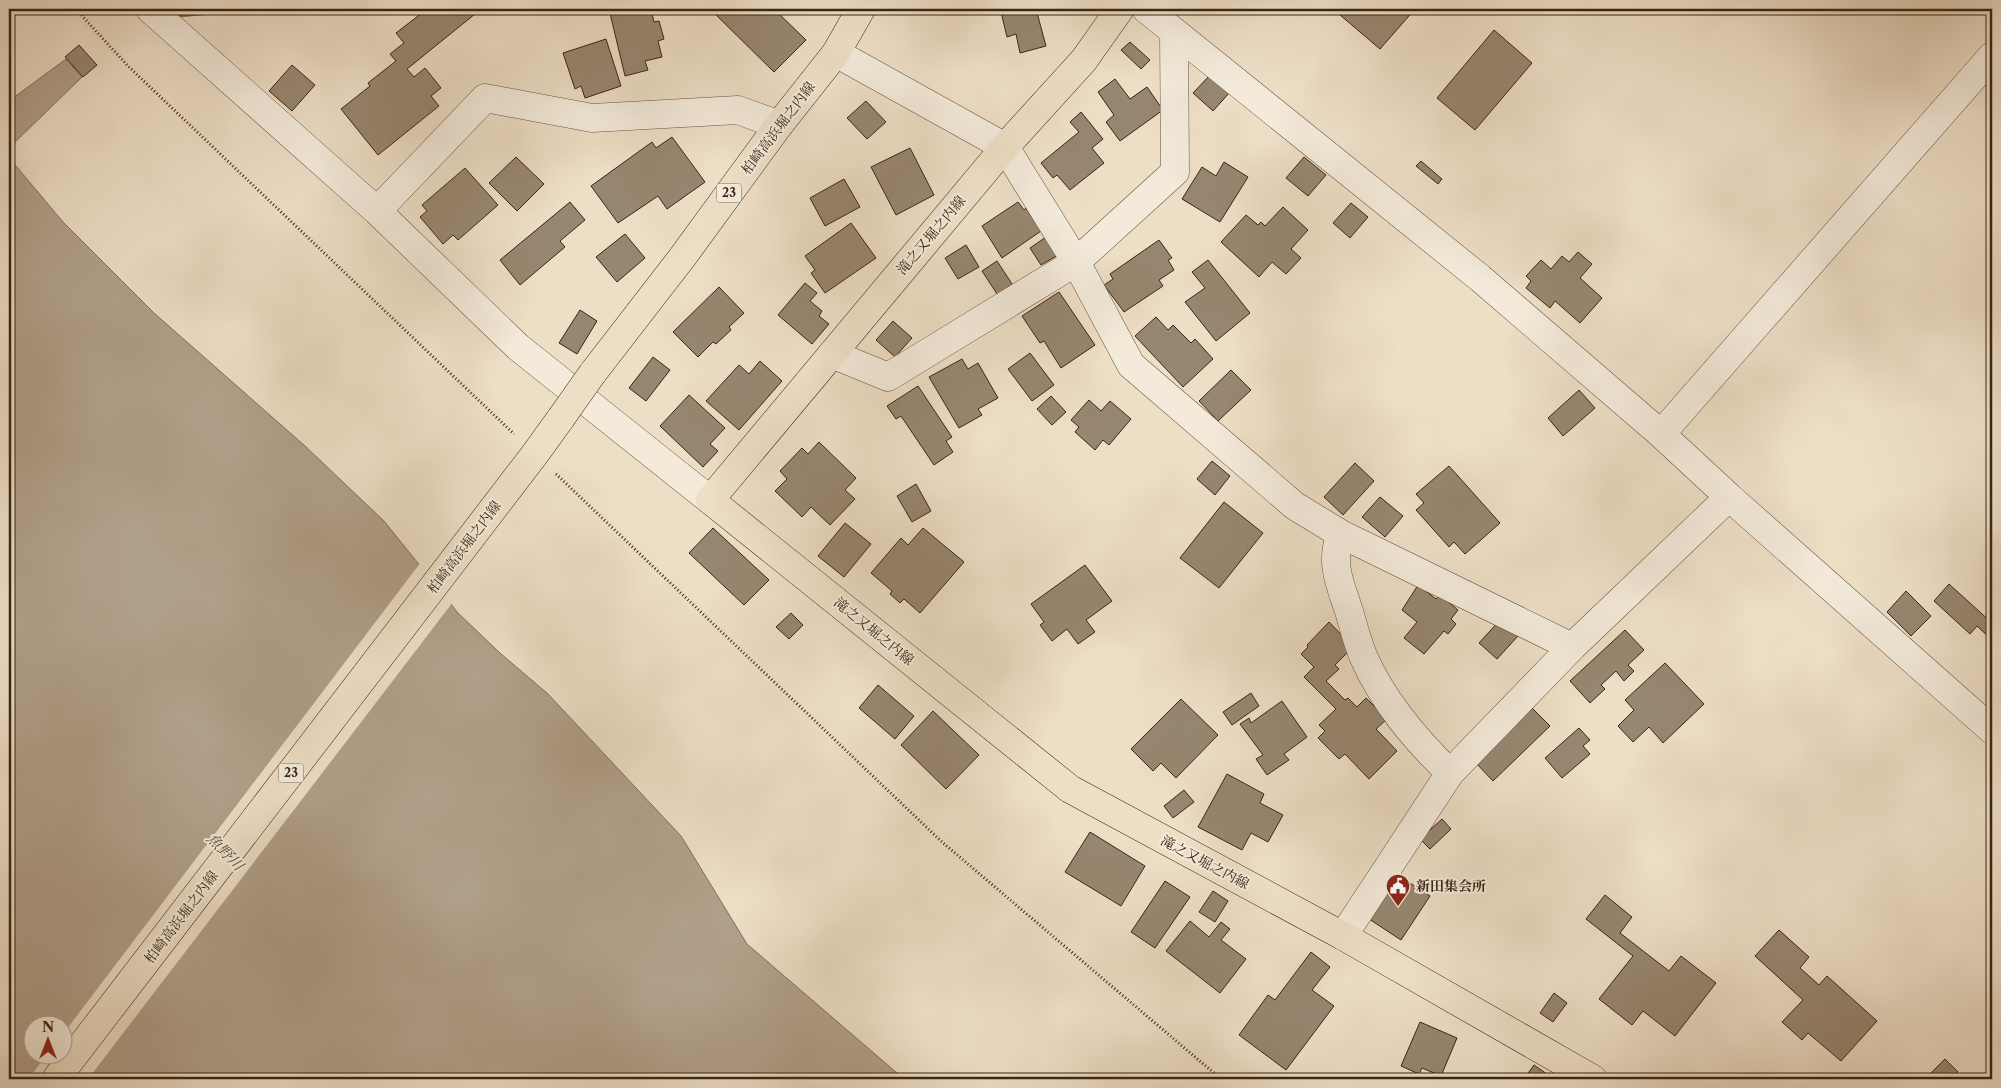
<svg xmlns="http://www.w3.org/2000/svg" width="2001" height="1088" viewBox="0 0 2001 1088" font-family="'Libre Caslon Text','Noto Serif JP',serif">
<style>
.water{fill:#b09f89;stroke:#806f5a;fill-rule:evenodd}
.pier{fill:#eddec6}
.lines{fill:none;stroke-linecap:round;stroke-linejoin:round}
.stream{stroke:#806f5a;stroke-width:9}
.building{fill:#978670;stroke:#392613}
.minor-casing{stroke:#665440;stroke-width:29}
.major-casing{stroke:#392613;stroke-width:29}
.path{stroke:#392613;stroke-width:3;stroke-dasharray:1 2.5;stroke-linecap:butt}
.minor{stroke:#f3eada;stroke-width:28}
.major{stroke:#eddec6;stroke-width:28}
.major-bridge-casing{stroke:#392613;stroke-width:29;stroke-linecap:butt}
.major-bridge{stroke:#eddec6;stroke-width:28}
.labels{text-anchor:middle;stroke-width:4;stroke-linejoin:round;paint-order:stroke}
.shield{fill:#f3eada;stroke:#71614f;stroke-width:1}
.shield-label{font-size:12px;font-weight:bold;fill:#392613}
.street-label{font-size:14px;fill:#392613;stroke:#f3eada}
.poi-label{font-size:14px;font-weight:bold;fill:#392613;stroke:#f3eada;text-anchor:start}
.water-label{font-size:15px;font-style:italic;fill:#5d4a36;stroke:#f3eada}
</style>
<rect width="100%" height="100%" fill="#eddec6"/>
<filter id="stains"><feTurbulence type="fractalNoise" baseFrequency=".004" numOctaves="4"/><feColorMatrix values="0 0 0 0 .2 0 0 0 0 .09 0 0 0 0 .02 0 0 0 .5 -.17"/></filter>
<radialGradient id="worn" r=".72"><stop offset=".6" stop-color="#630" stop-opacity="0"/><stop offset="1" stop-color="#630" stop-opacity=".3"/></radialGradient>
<path class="water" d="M66,59L82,77L11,146V160L63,222L154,313L305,446L384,521L458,613L500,653L548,694L681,836L747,944L904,1079H19L9,1069V101ZM32,1026H62V1056H32Z"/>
<path class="pier" d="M421,562L453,602L88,1079H28L46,1056H62L63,1034Z"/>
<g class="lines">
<path class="stream" d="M175,9L179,13L219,9"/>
</g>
<path class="building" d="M427,9H471L475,14L407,69L414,77L425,68L441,88L431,96L439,106L378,155L341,109L370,86L368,83L396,61L390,54L404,43L396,33Z
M609,9H651L654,22L659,21L664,39L658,41L662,57L645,61L648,70L625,76Z
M710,9H774L806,40L774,72Z
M1013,9H1036L1046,46L1020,53L1016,34L1007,37L1001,12Z
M1333,9H1415L1380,49Z
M1494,30L1532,63L1475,130L1437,98Z
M606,39L621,86L585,98L581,86L575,89L563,53Z
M1130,42L1150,60L1141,69L1121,50Z
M79,45L97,65L83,77L65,57Z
M292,65L315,85L292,111L269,91Z
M1211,74L1230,92L1213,111L1193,93Z
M1115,79L1130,99L1147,87L1163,110L1120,141L1106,122L1114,115L1098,92Z
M866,101L886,122L867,139L847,118Z
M1081,112L1103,139L1092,148L1104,163L1070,190L1057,175L1053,178L1041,163L1079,132L1070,122Z
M672,137L705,182L667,209L658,196L618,223L591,186L652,142L656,148Z
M910,148L934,195L896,215L871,167Z
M516,157L544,184L517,211L489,183Z
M1304,157L1326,175L1308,196L1286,178Z
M1421,161L1442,179L1438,184L1416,166Z
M1224,162L1248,177L1220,222L1182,199L1202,167L1216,176Z
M465,168L498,205L458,240L453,235L443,244L420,217L427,211L422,205Z
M844,179L860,207L825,226L810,198Z
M570,202L585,220L560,241L565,247L520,285L500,260Z
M1018,202L1024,210L1026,208L1041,231L1002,258L982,226Z
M1351,203L1368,217L1350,238L1333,223Z
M1283,207L1308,230L1291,249L1301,258L1286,274L1272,262L1259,277L1221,242L1246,215L1258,225L1261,222L1265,226Z
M851,223L876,258L825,293L811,273L815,270L805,256Z
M625,234L645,258L617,282L596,257Z
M1046,237L1058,255L1041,265L1030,248Z
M1159,240L1172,258L1168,260L1174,270L1159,280L1163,286L1124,312L1104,285L1113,279L1110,274Z
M966,245L979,267L958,279L945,258Z
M1578,252L1592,264L1580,278L1602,298L1580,323L1555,301L1550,308L1526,288L1531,281L1526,276L1541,260L1551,269L1562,256L1569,262Z
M1208,260L1250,313L1216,341L1185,302L1205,288L1192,272Z
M997,261L1016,290L1001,300L982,271Z
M805,283L817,293L810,301L822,311L819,316L829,324L812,344L778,315Z
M719,287L744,313L729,327L731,330L716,344L713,342L698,357L673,332Z
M1059,292L1095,345L1061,368L1044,341L1040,343L1022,316Z
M580,310L597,321L577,354L559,343Z
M1156,317L1168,330L1173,325L1191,343L1195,339L1213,359L1183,387L1135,336Z
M893,321L912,338L895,357L876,340Z
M1030,353L1054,385L1032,401L1008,369Z
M653,357L670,370L646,401L629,388Z
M962,359L968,369L978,363L998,398L978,409L982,415L959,428L929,377Z
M760,361L782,381L739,430L706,401L739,365L749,374Z
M1231,370L1251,390L1218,421L1199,401Z
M918,386L952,437L946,441L953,452L934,465L901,416L896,419L887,406Z
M1579,390L1595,408L1563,436L1548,418Z
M689,395L725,428L710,444L718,451L703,467L660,426Z
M1051,396L1066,412L1052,425L1037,409Z
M1089,400L1101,411L1110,401L1131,419L1109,445L1103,440L1095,450L1075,432L1079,427L1071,420Z
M819,442L856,478L845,490L855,499L830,525L811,507L802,517L775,491L787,479L780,471L802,448L808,454Z
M1212,461L1230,476L1215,495L1197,479Z
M1355,463L1374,481L1343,515L1324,497Z
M1449,466L1500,523L1465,554L1454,542L1449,547L1416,510L1424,503L1416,494Z
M916,484L931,511L912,522L897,496Z
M1380,497L1403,516L1385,537L1362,517Z
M1224,502L1263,533L1219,588L1180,558Z
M845,523L871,544L844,577L818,556Z
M713,528L769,580L744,605L689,553Z
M923,528L964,562L920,613L904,599L900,603L890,594L892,591L871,573L901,538L908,545Z
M1085,565L1112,601L1086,620L1095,632L1078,644L1067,629L1052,641L1040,625L1044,622L1031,604Z
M1949,584L1992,623V640L1977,626L1970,634L1934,601Z
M1418,585L1436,599L1440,595L1458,610L1451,619L1456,624L1448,634L1444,631L1424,654L1404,638L1417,622L1402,610Z
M1906,591L1931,616L1911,636L1887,612Z
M791,613L803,625L789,639L776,627Z
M1500,620L1518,636L1497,659L1479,643Z
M1329,622L1353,647L1335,665L1339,669L1326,681L1345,700L1348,698L1357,707L1366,698L1387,719L1376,729L1397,751L1369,779L1345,754L1339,759L1318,738L1325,731L1319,725L1336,709L1304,677L1314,667L1301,654L1308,647L1307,645Z
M1625,630L1644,650L1628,665L1634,671L1624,681L1616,671L1601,685L1605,689L1590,703L1570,681Z
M1665,663L1704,704L1663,743L1649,727L1633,742L1618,726L1634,710L1625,700Z
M878,685L914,716L895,739L859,708Z
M1251,693L1259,706L1232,725L1223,712Z
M1181,699L1218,735L1176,778L1161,763L1153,771L1131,749Z
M1282,701L1307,737L1284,754L1289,760L1267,775L1256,759L1263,755L1240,724L1249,718L1251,723Z
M1531,707L1550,726L1493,781L1475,762Z
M933,711L979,755L946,789L901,745Z
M1579,728L1590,740L1583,746L1590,754L1562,778L1545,758Z
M1227,774L1264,794L1260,803L1283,815L1268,842L1251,833L1242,850L1198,827Z
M1184,790L1194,802L1173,818L1164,806Z
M1442,819L1451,829L1430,849L1420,839Z
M1090,832L1145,866L1121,906L1065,872Z
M1399,876L1430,896L1401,940L1366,917L1386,895Z
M1165,881L1190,897L1155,948L1131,932Z
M1213,891L1228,901L1215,922L1199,912Z
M1605,895L1632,917L1620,933L1669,971L1681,956L1716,983L1675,1036L1643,1011L1632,1025L1599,999L1633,956L1586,919Z
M1190,921L1209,937L1221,922L1230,929L1221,940L1246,959L1220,993L1166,951Z
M1779,930L1809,957L1800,968L1819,985L1827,976L1877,1021L1841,1061L1808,1033L1802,1040L1782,1022L1803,1000L1755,956Z
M1311,952L1330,967L1312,990L1334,1006L1286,1070L1239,1035L1268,995L1275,1000Z
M1554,993L1567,1003L1553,1022L1540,1013Z
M1420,1022L1457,1038L1441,1076L1422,1068L1419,1074L1401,1066Z
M1945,1059L1958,1072L1950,1079H1925Z
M1534,1065L1554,1079H1524Z"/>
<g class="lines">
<defs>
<path id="minor" d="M150,9L377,211L518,347L710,500
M1146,9L1480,278L1661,434L1729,497L1992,730
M836,53L1005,147L1076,262L1131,365L1295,506L1341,534L1572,647
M377,211L485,98L592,118L738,110L779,125
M832,354L888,377L1076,262L1175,172L1174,32
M1661,434L1992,56
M1341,534C1330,561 1339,582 1348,608C1353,624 1357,642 1364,658C1384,703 1416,740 1450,773
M1343,936L1450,773L1572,647L1729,497"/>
<path id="major" d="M1120,9L1084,60L1005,147L710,500L1070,789L1343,936L1593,1079
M592,374L681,259L779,125L836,53L861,9
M56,1079L535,454L561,418"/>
</defs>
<use href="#minor" class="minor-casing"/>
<use href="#major" class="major-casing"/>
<path class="path" d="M78,9L83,17L128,66L514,434
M556,474L942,842L1221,1079"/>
<use href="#minor" class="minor"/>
<use href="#major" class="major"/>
<defs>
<path id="major-bridge" d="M561,418L592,374"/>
</defs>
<use href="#major-bridge" class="major-bridge-casing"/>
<use href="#major-bridge" class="major-bridge"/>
</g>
<defs>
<symbol id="civic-pin" viewBox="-11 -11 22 30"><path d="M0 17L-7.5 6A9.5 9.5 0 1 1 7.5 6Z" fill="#8f2418" stroke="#f3eada"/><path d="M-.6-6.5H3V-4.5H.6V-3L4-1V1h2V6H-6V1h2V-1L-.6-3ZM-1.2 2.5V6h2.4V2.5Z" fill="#fff"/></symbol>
</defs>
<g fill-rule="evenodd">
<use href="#civic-pin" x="1384" y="872" width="28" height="38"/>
</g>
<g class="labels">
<g class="shield">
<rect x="716.5" y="183.5" width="25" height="19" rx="4"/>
<rect x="278.5" y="763.5" width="25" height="19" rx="4"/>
</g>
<g class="shield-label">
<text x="729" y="197">23</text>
<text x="291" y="777">23</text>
</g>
<g class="street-label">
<text transform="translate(778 128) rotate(-53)" y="5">柏崎高浜堀之内線</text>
<text transform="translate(931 235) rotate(-50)" y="5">滝之又堀之内線</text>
<text transform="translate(464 547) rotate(-53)" y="5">柏崎高浜堀之内線</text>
<text transform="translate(874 631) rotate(39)" y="5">滝之又堀之内線</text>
<text transform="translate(1205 862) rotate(28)" y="5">滝之又堀之内線</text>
<text transform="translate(181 917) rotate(-53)" y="5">柏崎高浜堀之内線</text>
</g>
<g class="poi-label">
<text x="1416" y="891">新田集会所</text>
</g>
<g class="water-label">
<text transform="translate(225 852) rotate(46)" y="5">魚野川</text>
</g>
</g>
<rect width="2001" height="1088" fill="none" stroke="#eddec6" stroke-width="30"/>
<rect x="10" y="10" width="1981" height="1068" fill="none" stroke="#392613" stroke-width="2.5"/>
<rect x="15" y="15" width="1971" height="1058" fill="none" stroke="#392613"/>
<g transform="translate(48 1040)"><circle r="24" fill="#f3eada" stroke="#a99c8a"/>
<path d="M0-4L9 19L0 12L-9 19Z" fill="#8f2418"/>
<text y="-8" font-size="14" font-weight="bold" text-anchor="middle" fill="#392613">N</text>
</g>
<rect width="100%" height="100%" filter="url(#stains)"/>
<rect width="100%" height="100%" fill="url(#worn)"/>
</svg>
